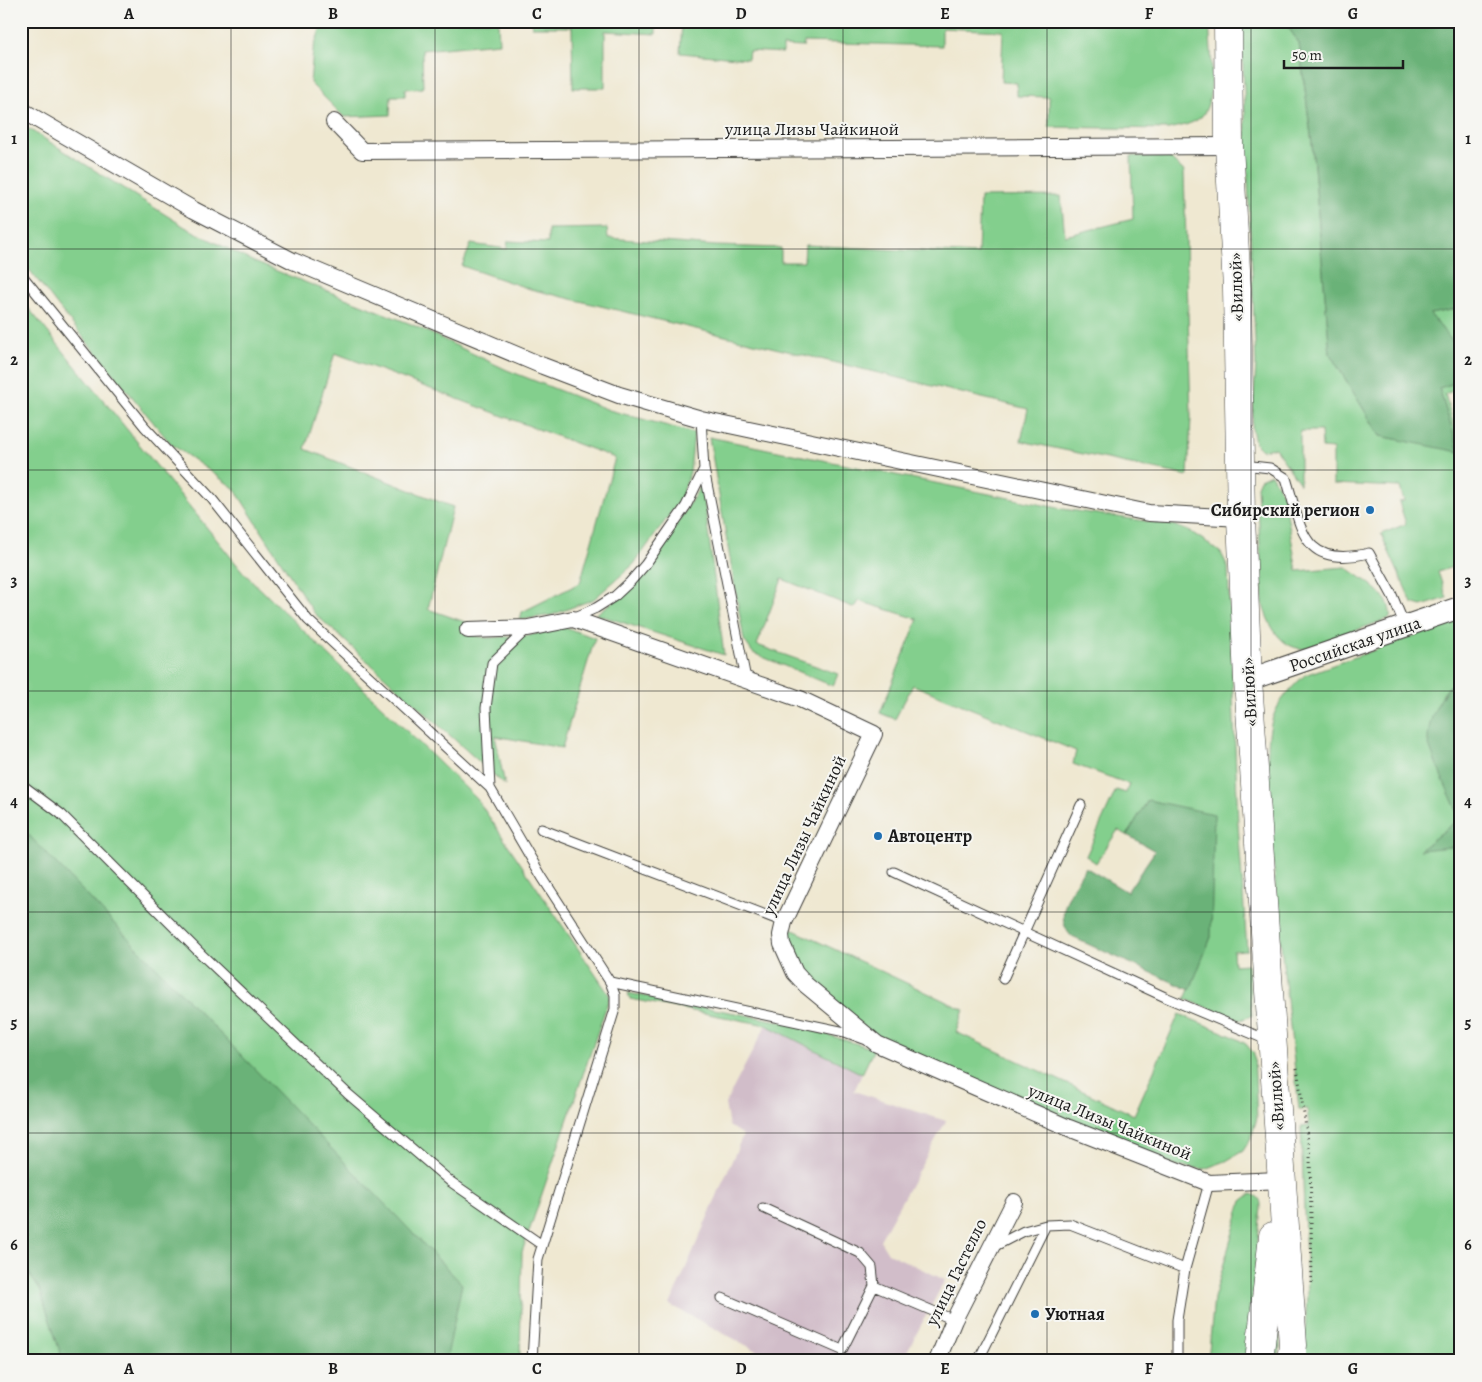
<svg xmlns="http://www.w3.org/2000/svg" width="1482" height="1382" viewBox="0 0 1482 1382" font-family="Alegreya,serif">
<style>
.industrial{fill:#d1bdc9}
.green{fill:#83cf8d;stroke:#507654}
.forest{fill:#6ab278;stroke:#43674a}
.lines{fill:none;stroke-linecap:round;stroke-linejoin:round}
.service-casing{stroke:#3c3b37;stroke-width:11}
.minor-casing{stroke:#3c3b37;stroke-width:18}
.tertiary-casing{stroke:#3c3b37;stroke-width:23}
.trunk-casing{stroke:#3c3b37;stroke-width:29}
.path{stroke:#3c3b37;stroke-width:3;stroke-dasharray:1 4;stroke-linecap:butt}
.service{stroke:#fff;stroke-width:9}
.minor{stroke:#fff;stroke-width:16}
.tertiary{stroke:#fff;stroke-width:21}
.trunk{stroke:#fff;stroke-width:28}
.grid{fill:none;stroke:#1c1c1c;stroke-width:1;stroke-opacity:0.55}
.poi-dot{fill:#1f6fb2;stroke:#f6f6f2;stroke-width:2}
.labels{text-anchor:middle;stroke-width:4;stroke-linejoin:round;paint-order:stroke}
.street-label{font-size:18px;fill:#1c1c1c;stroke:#f6f6f2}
.poi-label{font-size:18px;font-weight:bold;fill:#1c1c1c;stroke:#f6f6f2;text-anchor:start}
.neatline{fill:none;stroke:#1c1c1c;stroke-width:2}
.grid-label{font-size:16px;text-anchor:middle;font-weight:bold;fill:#1c1c1c}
</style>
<rect width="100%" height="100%" fill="#f6f6f2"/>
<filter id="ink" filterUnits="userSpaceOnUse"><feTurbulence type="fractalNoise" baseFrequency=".02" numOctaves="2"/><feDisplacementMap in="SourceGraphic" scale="10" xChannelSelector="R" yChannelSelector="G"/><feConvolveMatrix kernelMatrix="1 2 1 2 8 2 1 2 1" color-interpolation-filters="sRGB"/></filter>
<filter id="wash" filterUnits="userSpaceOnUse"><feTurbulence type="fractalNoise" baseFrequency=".0096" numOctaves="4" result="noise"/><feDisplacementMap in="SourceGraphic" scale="20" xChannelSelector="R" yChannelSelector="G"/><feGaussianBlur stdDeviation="1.12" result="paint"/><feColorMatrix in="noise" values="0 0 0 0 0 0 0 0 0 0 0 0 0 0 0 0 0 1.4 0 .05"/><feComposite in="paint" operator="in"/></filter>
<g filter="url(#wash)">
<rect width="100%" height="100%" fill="#efe8d1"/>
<path class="industrial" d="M766,1025L862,1074L854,1091L946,1121L880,1240L888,1253L945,1280L902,1361H776L670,1305L743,1135L729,1126L725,1104Z"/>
<path class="green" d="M323,21L355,23L357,21H498L499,43L422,50L423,88L405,89V96H391L390,115L344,117L310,83L313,50Z
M532,21H656V34L605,31V88H573L572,27H532Z
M661,21H1209C1210,45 1218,99 1201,117C1193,124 1179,127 1168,129L1049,127V97L1017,96V83L1001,82L1003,31L942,28V46L804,42L803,47L783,46V53L749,51L748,59L680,53L682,23Z
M1241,21H1284L1299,43L1312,143L1330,354L1380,436L1459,451L1439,388L1461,381V388L1445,394L1461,449V564L1438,572L1447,598L1422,606L1412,603L1381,534L1406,524L1399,502L1404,501L1400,487L1333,484V449L1322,448L1321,431H1300V484L1275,448L1262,450L1255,443L1252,428L1256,364Z
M21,124L185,227L254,262L411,324L507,370L609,410L694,433L690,472L681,499L634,564L594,599L552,615L520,620L522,612L580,583L615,458L335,353L305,449L453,507L428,609L468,623L465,634L487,638L531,635L564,627L595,638L562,748L495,736L505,785L314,613L234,488L171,444L60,309L21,259Z
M1131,156L1168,157L1184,171L1191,417L1188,476L1021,441L1028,409L530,289L462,266L471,244L507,249L508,241L548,243V229L607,228L608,238L716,246L781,248V262H804L805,245L978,254L980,197L1061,196L1065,236L1133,219Z
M21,299L243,572L477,799L610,996L522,1252L520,1361H21Z
M1461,308V352L1430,314Z
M709,437L1063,509L1173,525L1191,532L1208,543L1221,553L1228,567L1238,824L1247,950L1233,951L1234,965L1248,964L1252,1016L1240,1020L1185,999L1211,937L1148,800L1127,835L1118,830L1096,863L1086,856L1116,790L1126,793L1129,784L1073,764L1076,751L913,685L895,719L880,713L918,619L859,601L855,608L782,579L757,645L838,674L833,686L753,653L744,640Z
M1271,474L1284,496L1297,571L1346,567C1363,580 1393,594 1390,618L1304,649C1280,648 1269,625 1263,605L1257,486L1260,479Z
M702,484L724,655L596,614L626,592L644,575Z
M1461,619V672L1443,694L1428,741L1460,818L1421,849L1461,846V1361H1304L1307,1293L1301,1127L1309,1126L1307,1109H1299C1289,1010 1275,911 1270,811C1269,783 1264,743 1273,717C1279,700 1292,687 1305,675Z
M787,927L964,1010L956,1032L1134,1115L1179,1014L1232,1036L1246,1044L1254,1054L1257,1118L1251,1138L1243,1151L1226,1161L1204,1169L1177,1166L1069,1122L875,1035L815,989L789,949Z
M628,993L789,1023L874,1049L862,1074L766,1025L630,999Z
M1251,1194C1258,1196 1261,1199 1261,1206L1247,1361H1208L1214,1298L1242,1201Z
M1277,1290L1280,1348L1278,1361H1270Z"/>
<path class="forest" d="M1284,21H1461V308L1430,314L1461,352V381L1439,388L1459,452L1380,436L1330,354L1312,143L1299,43Z
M1461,672V846L1420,850L1460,818C1454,803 1429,751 1428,740C1428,713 1445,691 1461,672Z
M1148,800L1214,814L1211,937L1190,990L1072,937C1051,915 1073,890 1085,867L1127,892L1155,851L1127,835Z
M21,827L462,1284L446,1361H63L40,1290L21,1262Z"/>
</g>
<g filter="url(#ink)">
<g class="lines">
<defs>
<path id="service" d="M21,274L145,427L212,499L308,620L490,788L542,877L610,982L615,995V1009L538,1259L532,1361
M1243,465L1270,468L1286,478C1302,529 1301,569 1369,553L1392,595L1405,626
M704,469L746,679
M573,618L596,608L615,596L630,582L645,565L686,506L704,469L701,419
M21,784L61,814L201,954L348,1094L451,1182L542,1245
M490,788L486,708L492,663L527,629
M541,829L784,922
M894,872L1165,997L1267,1040
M1003,979L1081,805
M610,982L845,1032L864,1039
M993,1247L1024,1231L1046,1225L1070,1224L1185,1269
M874,1286L954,1320
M722,1298L842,1350L874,1286L872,1267L860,1253L763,1208
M978,1361L1046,1225
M1177,1361V1320L1185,1269L1209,1183"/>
<path id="minor" d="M21,110L194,210L293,261L543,366L619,395L701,419L1149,513L1241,518
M334,122L362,151L1229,146
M468,630L528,628L573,619L800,699L874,734L784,922L781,935L782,944L795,973L806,985L877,1044L1069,1128L1209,1183L1281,1180
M937,1361L954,1320L1014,1202"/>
<path id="tertiary" d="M1248,680L1461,607"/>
<path id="trunk" d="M1228,21L1229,146L1237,288L1241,518L1248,680L1293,1345L1291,1361
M1259,1361L1273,1236"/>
</defs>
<use href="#service" class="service-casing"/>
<use href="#minor" class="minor-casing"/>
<use href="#tertiary" class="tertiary-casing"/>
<use href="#trunk" class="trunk-casing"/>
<path class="path" d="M1297,1068L1310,1154L1312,1283"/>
<use href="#service" class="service"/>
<use href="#minor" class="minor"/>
<use href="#tertiary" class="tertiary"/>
<use href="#trunk" class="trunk"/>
</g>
</g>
<path class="grid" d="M231,21V1361M435,21V1361M639,21V1361M843,21V1361M1047,21V1361M1251,21V1361M21,249H1461M21,470H1461M21,691H1461M21,912H1461M21,1133H1461"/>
<g class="poi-dot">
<circle cx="1370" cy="510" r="5"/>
<circle cx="878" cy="836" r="5"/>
<circle cx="1035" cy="1314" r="5"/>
</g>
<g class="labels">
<g class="street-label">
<text x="812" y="135">улица Лизы Чайкиной</text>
<text transform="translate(1236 287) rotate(-92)" y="6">«Вилюй»</text>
<text transform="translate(1355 644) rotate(-19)" y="6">Российская улица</text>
<text transform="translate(1249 692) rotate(-93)" y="6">«Вилюй»</text>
<text transform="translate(804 835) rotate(-65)" y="6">улица Лизы Чайкиной</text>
<text transform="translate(1276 1096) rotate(-94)" y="6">«Вилюй»</text>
<text transform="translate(1110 1122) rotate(22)" y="6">улица Лизы Чайкиной</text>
<text transform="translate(956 1272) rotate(-64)" y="6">улица Гастелло</text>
</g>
<g class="poi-label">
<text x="1360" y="516" text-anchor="end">Сибирский регион</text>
<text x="888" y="842">Автоцентр</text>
<text x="1045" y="1320">Уютная</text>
</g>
</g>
<rect width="1482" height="1382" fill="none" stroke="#f6f6f2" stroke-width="55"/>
<path d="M1284 60v8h119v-8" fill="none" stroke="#1c1c1c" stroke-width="2.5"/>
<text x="1292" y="60" font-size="15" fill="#1c1c1c" stroke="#f6f6f2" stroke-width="4" paint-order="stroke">50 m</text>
<rect x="28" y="28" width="1426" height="1326" class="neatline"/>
<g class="grid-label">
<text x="129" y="19">A</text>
<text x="333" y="19">B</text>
<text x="537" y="19">C</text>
<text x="741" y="19">D</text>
<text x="945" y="19">E</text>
<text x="1149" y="19">F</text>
<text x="1353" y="19">G</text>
<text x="14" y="144">1</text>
<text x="1468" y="144">1</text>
<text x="14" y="365">2</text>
<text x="1468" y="365">2</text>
<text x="14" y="586">3</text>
<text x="1468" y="586">3</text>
<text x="14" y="807">4</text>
<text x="1468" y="807">4</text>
<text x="14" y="1028">5</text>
<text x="1468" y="1028">5</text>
<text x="14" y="1250">6</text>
<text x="1468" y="1250">6</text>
<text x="129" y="1374">A</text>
<text x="333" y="1374">B</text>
<text x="537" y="1374">C</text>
<text x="741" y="1374">D</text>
<text x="945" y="1374">E</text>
<text x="1149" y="1374">F</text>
<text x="1353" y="1374">G</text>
</g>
</svg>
